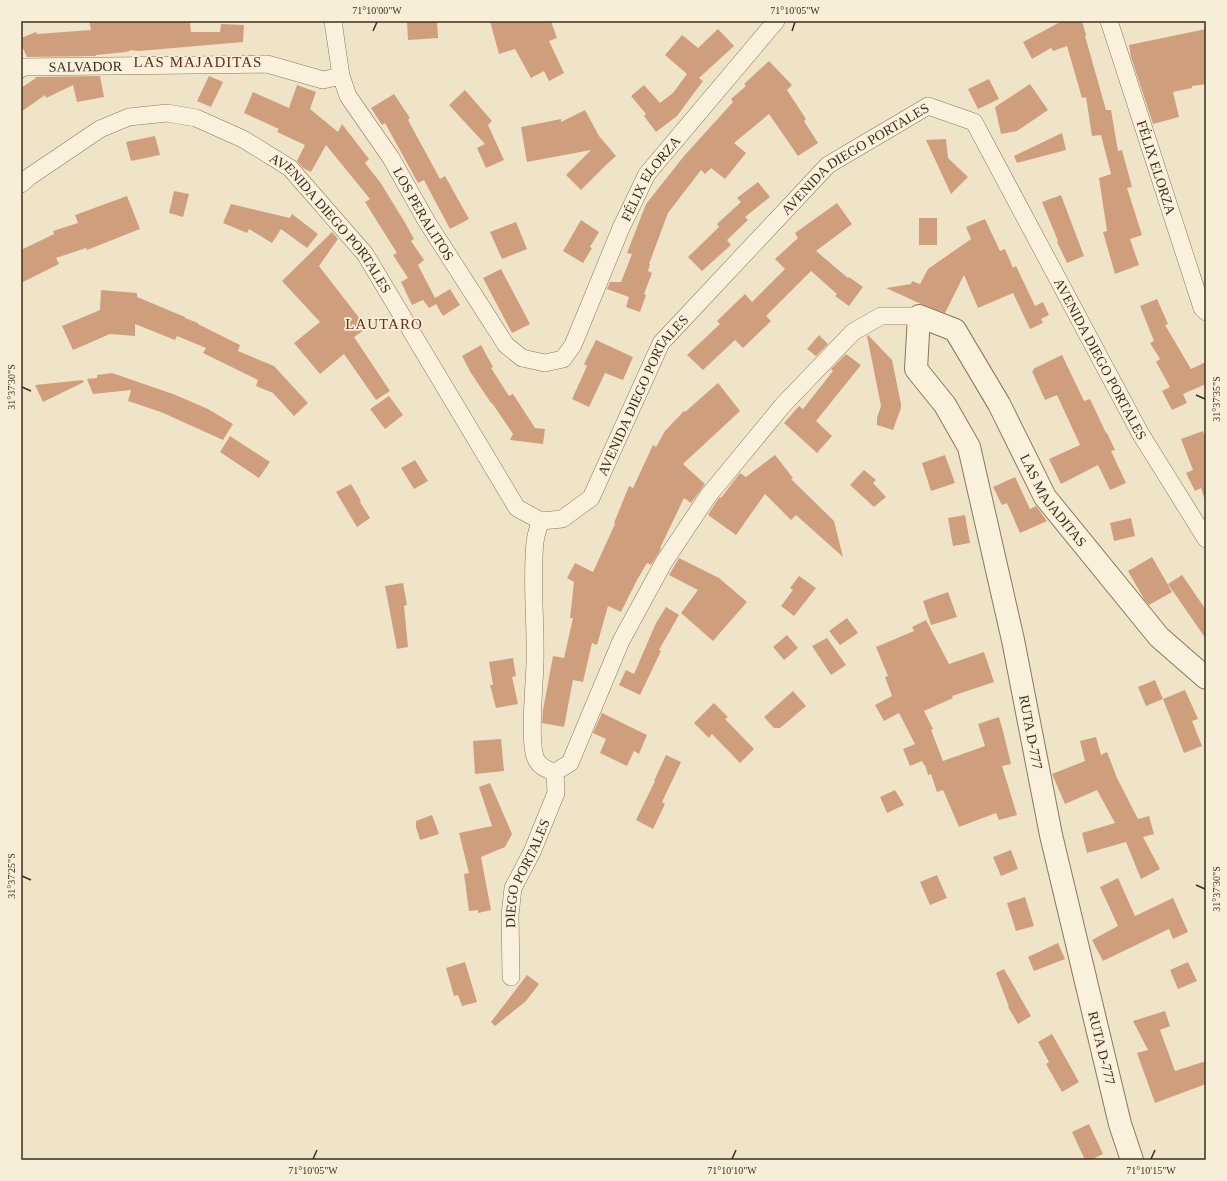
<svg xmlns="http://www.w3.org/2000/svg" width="1227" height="1181" viewBox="0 0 1227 1181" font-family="Georgia,serif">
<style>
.building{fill:#cf9f7d}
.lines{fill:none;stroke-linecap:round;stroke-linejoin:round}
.minor-casing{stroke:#8d765c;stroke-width:18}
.tertiary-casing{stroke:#8d765c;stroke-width:24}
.minor{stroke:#faf1dc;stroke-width:17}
.tertiary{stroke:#faf1dc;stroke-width:22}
.ticks{fill:none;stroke:#3d2e20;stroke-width:1.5}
.labels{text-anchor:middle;stroke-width:3.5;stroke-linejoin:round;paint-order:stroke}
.street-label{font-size:14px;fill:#3d2e20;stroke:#f7eed8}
.neighbourhood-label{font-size:15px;letter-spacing:1px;fill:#6b2e1e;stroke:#f7eed8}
.neatline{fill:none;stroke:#3d2e20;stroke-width:1.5}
.ticks-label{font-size:10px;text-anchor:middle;fill:#3d2e20}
</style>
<rect width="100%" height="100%" fill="#f0e4c8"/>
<path class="building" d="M89,21H190L191,32H220L221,24L244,25L243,42L139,51L130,50V51L126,52L96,55V56L27,57L21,44V38L36,32L37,34L91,30Z
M407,21H437L438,38L408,40Z
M490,21H551L557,38L549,41L564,73L549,81L544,71L531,78L515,49L499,54Z
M1062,21H1082L1086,35L1085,36L1106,110H1111L1118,151L1122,150L1132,187L1127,188L1142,235L1130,239L1139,265L1115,274L1103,232L1107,231L1099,178L1111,174L1101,135L1092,136L1086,97L1082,98L1067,46L1053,51L1051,48L1032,59L1023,42Z
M718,29L734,46L699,78L703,81L677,116L656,132L644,116L646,114L631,96L644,85L660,103L673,93L687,74L665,55L682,35L698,48Z
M1206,29V84L1192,86V88L1173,92L1179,117L1153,124L1131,57L1129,45Z
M769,61L792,85L787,90L806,119L804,121L818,143L798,156L769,114L734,143L746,153L725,179L711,168L705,174L701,170L668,213L649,264H650L648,271L652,273L644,294L646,295L640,312L626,307L629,297L607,289L610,282H621L632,254L627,253L646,204L684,156L733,102L731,99L746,86L744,84Z
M100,76L104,97L77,102L73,85L46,98L45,95L21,112V88L36,78L35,77Z
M209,76L223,82L211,107L197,101Z
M989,79L999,99L978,109L968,89Z
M1030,84L1048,110L1017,131L1001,134L995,107Z
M297,85L316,92L310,109L338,132L342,124L369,159L365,163L380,182L404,221L414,239L411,241L424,260L418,265L435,298L450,289L460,305L443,316L436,304L429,308L423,300L412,305L401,282L408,278L393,255L397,253L365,202L370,199L326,145L311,172L303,168L297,161L305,145L277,132L279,129L244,113L253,92L289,108Z
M465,90L492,121L488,125L504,160L486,168L477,148L485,144L449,105Z
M394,94L410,118L408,120L440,179L445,176L469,219L450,229L424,180L418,183L385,123L382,125L371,108Z
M585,110L599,136L616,156L605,166L581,190L566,175L591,150L527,162L521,127L561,119V122Z
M1062,133L1066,150L1017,163L1014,156Z
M155,136L160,155L131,161L126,142Z
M946,139L948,158L968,177L951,194L926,140Z
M758,182L770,197L745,217L748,220L727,240L731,245L702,271L688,257L719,227L717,224L741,202L737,198Z
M174,191L189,194L183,217L169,213Z
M1061,195L1084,256L1067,263L1057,242L1058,241L1042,202Z
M127,196L140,229L87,250L86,248L56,258L59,264L21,283V250L54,234L53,231L78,223L75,215Z
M837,203L852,224L816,251L848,278L849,277L863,287L849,306L835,296L837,294L811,271L766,316L771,321L743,348L735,340L703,370L687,355L720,324L717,321L745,294L752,302L785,269L775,259L798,238L795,233Z
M231,204L290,218L292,214L318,234L307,248L281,229L272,243L249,229L247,233L223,223Z
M919,218H937V245H919Z
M985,219L1000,251L1005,249L1013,268L1016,266L1035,306L1043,302L1049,315L1041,319L1043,323L1030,329L1013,293L978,308L964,275L945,313L921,304L886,288L911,284L912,281L920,284L928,269L971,239L966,227Z
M581,220L599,232L590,247L592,248L583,263L563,251Z
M516,222L527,249L502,259L490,232Z
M332,232L338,239L319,266L367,328L354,337L390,391L376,400L344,354L320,374L294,343L320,322L282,281Z
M501,269L530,324L512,333L483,278Z
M101,290L137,293V297L185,317V318L198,323V324L240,345L238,351L274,366L308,403L294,416L273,393L256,386L258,380L203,353L206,348L177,336L175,340L135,324V336L110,334L73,350L62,326L100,310Z
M1157,299L1168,324L1165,325L1191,369L1206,362V384L1183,394L1187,403L1172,410L1162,391L1170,387L1156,362L1160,359L1150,343L1154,341L1140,306Z
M819,335L828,344L816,356L807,349Z
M868,335L892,360L901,404V408L893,430L877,425V418L881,406L867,336Z
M596,340L633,357L623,380L605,373L589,407L572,399L587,366L584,364Z
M481,345L493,367L491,368L509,396L513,394L535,428L545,429L543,444L510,440L513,434L492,403H491L471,373L462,356Z
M846,354L861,365L816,421L832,436L817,453L784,423L799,406L803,409L833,371L831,369Z
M1062,355L1084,401L1090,399L1106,433H1107L1115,450L1111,451L1126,483L1110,490L1098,465L1061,484L1049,459L1080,445L1057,395L1045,400L1032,371L1034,370L1033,369Z
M112,373L173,394L208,409L233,424L223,440L161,412L128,401L131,390L93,394L87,379L97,378V375Z
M83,380L84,382L43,402L35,385Z
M718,383L740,411L683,464L705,484L691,503L684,498L660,548L661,549L651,565L647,563L637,580L621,612L608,606L597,645L592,643L583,682L573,680L564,727L542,723L543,710L553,656L564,658L573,618H570L574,582L567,578L575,563L593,572L615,524L614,523L629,486L633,488L653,445L656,447L665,431L684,411L685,412Z
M389,396L403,415L385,429L370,409Z
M1203,431L1206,440L1205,500L1201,488L1195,491L1186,473L1193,470L1181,439Z
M230,436L270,462L259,478L220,452Z
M775,455L793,478L791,479L834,521L843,557L796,515L791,520L765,494L736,535L708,515L716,502L720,497L721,498L740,473L746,477Z
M945,455L955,483L931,491L922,463Z
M415,460L428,481L414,489L401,468Z
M864,470L876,480L873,483L886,497L874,507L850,485Z
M1015,477L1030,509L1036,506L1047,521L1020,533L1007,503L1002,505L993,487Z
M351,484L361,501L360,502L370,518L357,527L336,492Z
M965,515L970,543L953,546L948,518Z
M1131,518L1135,536L1114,541L1110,523Z
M1152,557L1172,592L1149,605L1144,599L1128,571Z
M679,558L719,578L747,602L713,641L681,613L698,590L669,575Z
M1182,575L1206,610V639L1168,584Z
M799,576L816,588L794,616L781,606L793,590L790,588Z
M403,583L407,605L404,606L408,647L397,649L385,586Z
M948,592L957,617L931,625L923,601Z
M666,607L679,615L659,650L661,651L640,695L619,685L626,670L634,674L656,623Z
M847,618L858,633L840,645L829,631Z
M926,620L949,664L984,652L994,682L952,696L953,698L924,711L933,729L931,730L943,761L985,746L978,724L999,717L1004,735L1011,764L1002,766L1017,815L999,820L996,813L959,827L943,790L937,792L931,774L928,775L925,765H924L922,761L910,766L903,749L915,744L899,713L884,721L875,705L892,696L885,677L888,676L876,647L914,631L912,627Z
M787,635L798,648L784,660L773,647Z
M827,638L846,665L831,675L812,646Z
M513,658L516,676L512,677L518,704L496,708L490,685H493L489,662Z
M1155,680L1163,699L1146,706L1138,687Z
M1185,690L1198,719L1192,721L1202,746L1184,753L1163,699Z
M793,691L806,706L780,728H774L764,717Z
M714,703L728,717L725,719L754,749L740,763L712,734L709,738L694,723Z
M602,713L647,735L639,754L634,751L627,766L600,753L606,739L593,733Z
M1096,737L1101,755L1107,752L1117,778L1138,819L1149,816L1154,834L1143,837L1160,869L1141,879L1126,842L1087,853L1082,833L1115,823L1097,790L1065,804L1052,774L1085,761L1080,741Z
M501,739L504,771L475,774L473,741Z
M666,755L681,762L662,802L665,804L653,829L636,820L655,781H654Z
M490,783L512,834L505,847L481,857L491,910L478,913V910L469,911L464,874L469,873L459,833L492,826L479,787Z
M895,790L904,805L887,813L880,797Z
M432,815L439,834L420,840L416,827V821Z
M1011,850L1018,869L1001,876L993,857Z
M937,875L947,898L930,905L920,882Z
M1118,878L1135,916L1173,898L1188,932L1173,939L1169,929L1103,961L1092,940L1118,926L1100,887Z
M1025,897L1034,926L1016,931L1007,903Z
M1058,943L1065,959L1034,971L1028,957Z
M465,962L477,1002L462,1006L458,995L454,996L446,968Z
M1188,962L1197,981L1178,989L1170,970Z
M1004,969L1031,1016L1018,1024L1008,1007H1009L996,973Z
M527,975L539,984L526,1001L495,1026L491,1022Z
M1165,1011L1170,1026L1160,1030L1175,1071L1206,1061V1084L1155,1103L1137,1053L1148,1050L1133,1021Z
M1052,1034L1079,1082L1062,1092L1046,1064L1049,1062L1038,1042Z
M1089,1124L1103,1154L1091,1160H1085L1072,1132Z"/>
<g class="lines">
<defs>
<g id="minor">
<path id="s1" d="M333,21L341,76L348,96L391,158L427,222L506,345L522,358L545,363L563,359L573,345L621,228L647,174L776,21"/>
<path id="s2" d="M1109,21L1202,308L1206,312"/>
<path id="s3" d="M21,69L24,67L267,64L323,80L341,76"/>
<path id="s4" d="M21,184L29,177L100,129L129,117L167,113L196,118L243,139L290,168L365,254L517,508L541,521L562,519L591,498L661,343L828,165L928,106L974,122L1140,433L1206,539"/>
<path d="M541,521C538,528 536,534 535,542C531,582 536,621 535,661C535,681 528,743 536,759C539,766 547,770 555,772L570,763L621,641L664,562L708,496L783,405L853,332L881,316H919"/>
<path id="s5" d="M511,977L510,915L513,888L532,852L556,793L555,772"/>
</g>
<g id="tertiary">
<path id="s6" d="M1132,1160L1120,1124L1051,835L1013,640L969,447L945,405L916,369L919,316L955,330L999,404L1045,497L1159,637L1206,678"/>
</g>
</defs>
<use href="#minor" class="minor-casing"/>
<use href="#tertiary" class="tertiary-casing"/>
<use href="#minor" class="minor"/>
<use href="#tertiary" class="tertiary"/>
</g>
<path class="ticks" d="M373,31L377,22M792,31L795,22M22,387L31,391M1196,395L1205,399M22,876L31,880M1196,885L1205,889M313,1159L317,1150M732,1159L736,1150M1151,1159L1155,1150"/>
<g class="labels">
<g class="street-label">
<text dy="5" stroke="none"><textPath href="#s3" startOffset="65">SALVADOR</textPath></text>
<text dy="5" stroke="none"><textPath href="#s4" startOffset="1236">AVENIDA DIEGO PORTALES</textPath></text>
<text dy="5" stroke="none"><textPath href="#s2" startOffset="154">FÉLIX ELORZA</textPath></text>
<text dy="5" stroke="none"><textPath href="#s1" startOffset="636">FÉLIX ELORZA</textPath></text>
<text dy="5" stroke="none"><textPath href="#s1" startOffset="217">LOS PERALITOS</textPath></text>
<text dy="5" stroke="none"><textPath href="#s4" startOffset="370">AVENIDA DIEGO PORTALES</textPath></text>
<text dy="5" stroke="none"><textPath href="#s4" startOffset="1644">AVENIDA DIEGO PORTALES</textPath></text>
<text dy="5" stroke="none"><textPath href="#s4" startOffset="912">AVENIDA DIEGO PORTALES</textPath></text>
<text dy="5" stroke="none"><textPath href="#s6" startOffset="1115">LAS MAJADITAS</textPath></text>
<text transform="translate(1031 732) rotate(79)" y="5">RUTA D-777</text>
<text dy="5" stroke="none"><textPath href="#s5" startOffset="107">DIEGO PORTALES</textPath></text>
<text transform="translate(1102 1048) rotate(76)" y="5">RUTA D-777</text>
</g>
<g class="neighbourhood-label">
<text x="198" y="67">LAS MAJADITAS</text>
<text x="384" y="329">LAUTARO</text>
</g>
</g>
<rect width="1227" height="1181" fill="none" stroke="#f7eed8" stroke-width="44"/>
<rect x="22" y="22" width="1183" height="1137" class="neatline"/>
<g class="ticks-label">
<text x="377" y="14">71°10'00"W</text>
<text x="795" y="14">71°10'05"W</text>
<text transform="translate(11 387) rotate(-90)" y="4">31°37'30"S</text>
<text transform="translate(1216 399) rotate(-90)" y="4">31°37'35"S</text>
<text transform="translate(11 876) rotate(-90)" y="4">31°37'25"S</text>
<text transform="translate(1216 889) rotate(-90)" y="4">31°37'30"S</text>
<text x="313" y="1174">71°10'05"W</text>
<text x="732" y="1174">71°10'10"W</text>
<text x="1151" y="1174">71°10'15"W</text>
</g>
</svg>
